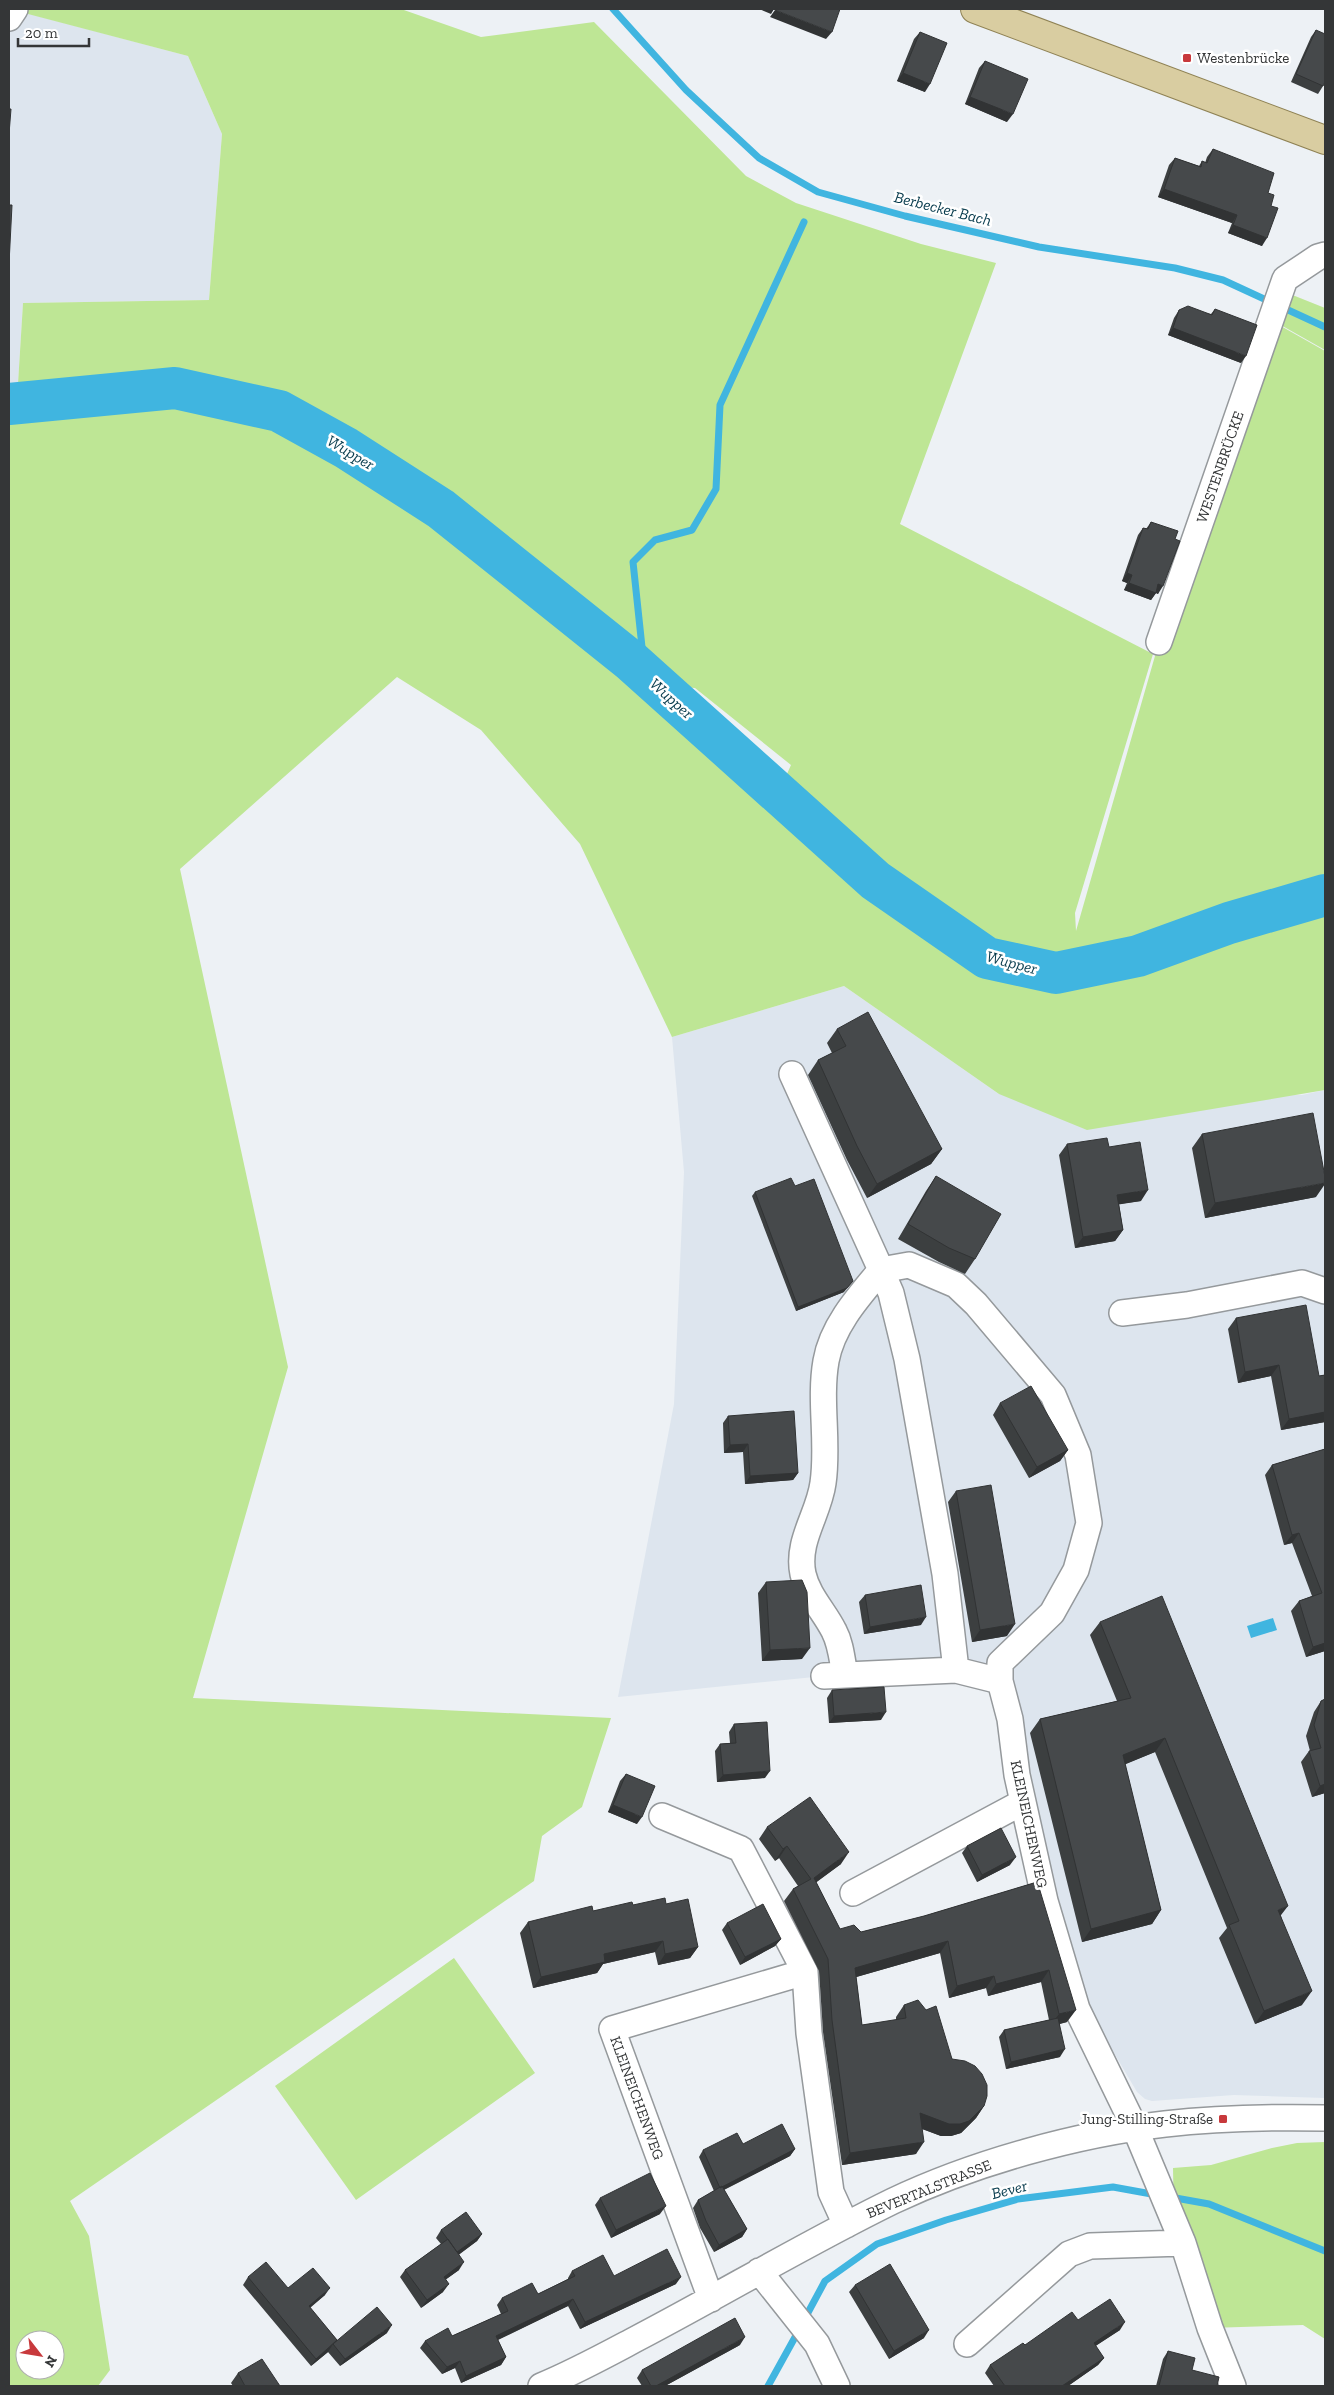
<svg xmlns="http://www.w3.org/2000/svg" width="1334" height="2395" viewBox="0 0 1334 2395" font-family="'Zilla Slab',serif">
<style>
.built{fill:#dde5ee}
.green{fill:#bee695;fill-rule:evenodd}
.water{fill:#40b5e0}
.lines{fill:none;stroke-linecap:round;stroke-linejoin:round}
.stream{stroke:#40b5e0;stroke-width:7}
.river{stroke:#40b5e0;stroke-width:42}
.minor-casing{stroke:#95999c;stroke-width:28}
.major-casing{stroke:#8f8254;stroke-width:30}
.minor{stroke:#fff;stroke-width:25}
.major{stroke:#d9cda1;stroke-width:28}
.wall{fill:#3c3f40}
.shaded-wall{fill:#313334}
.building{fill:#46494b;stroke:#313334}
.poi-dot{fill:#c8393c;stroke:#fff;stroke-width:2}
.labels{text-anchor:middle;stroke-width:5;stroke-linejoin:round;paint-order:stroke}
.poi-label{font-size:15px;fill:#343637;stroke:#fff;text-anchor:start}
.street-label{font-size:15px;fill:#343637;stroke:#fff}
.water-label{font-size:16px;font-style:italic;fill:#063a4c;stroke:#fff}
</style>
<rect width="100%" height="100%" fill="#edf1f5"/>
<path class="built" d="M9,10H15L188,56L222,134L209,300L23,303L16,416L9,417Z
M844,986L999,1094L1302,1095L1325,1090V2098L1234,2095L1152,2101L1145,2099L1137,2092L1110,2046L1098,2054L1000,1681L824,1676L618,1697L674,1404L684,1172L672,1037Z"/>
<path class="green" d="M9,9H401L481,37L594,22L746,176L796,203L921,244L996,263L900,524L1153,654L1075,913L1076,931L1159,642L1279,325L1325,351V1090L1087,1130L999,1094L844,986L672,1037L580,844L481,730L397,677L180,869L288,1367L193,1698L611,1718L582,1807L542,1836L534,1881L70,2201L89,2236L110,2370L98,2386H9V417L16,416L23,303L209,300L222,134L188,56ZM438,526L650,685L695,688L791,765L782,785L531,606ZM25,2340H55V2370H25Z
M1290,294L1325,308V350L1279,324Z
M454,1958L535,2073L356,2200L275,2086Z
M1325,2142V2339L1303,2325L1210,2328L1174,2222L1173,2168L1211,2165L1272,2148L1297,2143Z"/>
<path class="water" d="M1273,1618L1277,1630L1251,1638L1247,1626Z"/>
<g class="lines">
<path class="stream" d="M613,9L686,90L759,158L818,192L905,216L1039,247L1175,268L1223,280L1325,327
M631,661L642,647L633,562L655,540L692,530L716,489L720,405L804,222
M1170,2197L1209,2204L1325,2251
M804,2320L825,2281L877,2244L946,2220L1018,2199L1113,2187L1157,2195
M768,2386L799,2330"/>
<path class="river" d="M9,404L175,388L279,411L346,448L441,509L631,661L876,881L987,958L1056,973L1138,956L1229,923L1325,895"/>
<defs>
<path id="minor" d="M9,18L15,9
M1159,642L1285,279L1318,257L1325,255
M792,1074L881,1270C859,1296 832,1326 826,1361C819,1401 829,1443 823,1483C819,1514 796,1541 803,1574C808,1596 824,1611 834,1631C841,1644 842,1660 845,1675
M1122,1313L1187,1305L1302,1283L1325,1291
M956,1670L945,1574L907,1359L891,1293L881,1270L909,1265L956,1285L976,1304L1053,1395L1078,1455L1089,1523L1076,1570L1052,1613L1000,1663V1681
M824,1676L956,1670L1000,1681L1010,1719L1017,1775L1045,1901L1077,2009L1135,2128L1183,2243L1210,2328L1233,2386
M662,1816L741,1849L805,1972L612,2029L711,2299
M853,1893L1023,1802
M805,1972L809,2033L831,2192L846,2225
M759,2271L817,2344L837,2386
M967,2344L1069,2254L1090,2246L1183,2243
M541,2386C573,2373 604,2356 636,2339C722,2294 805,2244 893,2201C973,2163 1077,2134 1165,2124C1218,2118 1272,2117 1325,2118"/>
<path id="major" d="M975,9L1325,140"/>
</defs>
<use href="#minor" class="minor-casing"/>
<use href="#major" class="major-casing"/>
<use href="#minor" class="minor"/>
<use href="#major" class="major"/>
</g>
<path class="wall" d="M1316,30L1323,86L1318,94L1291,82L1311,37Z
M920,32L925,92L897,81L914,39Z
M985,61L1007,122L965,104L979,68Z
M1213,149L1268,193L1271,206L1262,246L1228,233L1232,223L1158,197L1169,165L1175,158L1199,166L1202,161L1205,163L1207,157Z
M1215,309L1241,363L1168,335L1174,318L1179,310L1211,314Z
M1151,522L1175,539L1158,594L1156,593L1151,600L1124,590L1127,583L1122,581L1138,535L1143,528L1146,529Z
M837,1029L942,1149L931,1164L867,1198L847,1160L808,1075L818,1060L832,1053L827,1043Z
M1202,1134L1316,1197L1205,1218L1192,1148Z
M1067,1144L1109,1147L1141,1201L1119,1204L1123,1230L1115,1241L1075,1248L1059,1155Z
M936,1176L975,1259L965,1274L939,1262L898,1239L926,1191Z
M795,1186L844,1292L796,1311L752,1196L755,1192Z
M1236,1318L1319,1376L1325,1375V1422L1281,1430L1271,1376L1238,1383L1228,1329Z
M1000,1403L1068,1450L1060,1461L1029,1478L993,1415Z
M728,1416L798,1473L793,1480L745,1484L743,1452L724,1453L723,1423Z
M1325,1449V1651L1306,1657L1291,1611L1299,1601L1312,1596L1292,1543L1284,1545L1265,1475L1272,1465Z
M956,1491L1007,1636L972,1642L948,1502Z
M766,1582L802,1659L762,1661L758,1593Z
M865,1595L921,1625L864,1634L859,1602Z
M1100,1622L1281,1916L1302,2005L1255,2024L1219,1938L1227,1928L1155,1752L1125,1764L1161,1910L1152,1924L1082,1942L1030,1733L1040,1719L1117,1701L1090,1635Z
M832,1690L881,1720L829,1723L827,1698Z
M1325,1699V1793L1312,1797L1301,1762L1309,1751H1310L1306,1736L1314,1712L1321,1701Z
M734,1724L765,1778L717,1782L715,1751L720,1744L730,1743L729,1732Z
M626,1774L637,1824L608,1812L620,1781Z
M767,1827L841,1864L816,1882L840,1929L861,1932L924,1916L1037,1882L1067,2022L1060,2024V2057L1006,2069L999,2037L1004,2030L1049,2020L1041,1982L988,1996L986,1988L949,1998L940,1953L856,1977L862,2025L896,2020V2017L904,2005L952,2059L984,2106L976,2118L961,2133L951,2136H941L922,2129L916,2154L842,2165L823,2032L819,1971L784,1901L793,1889L798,1886L779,1858L775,1861L759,1839Z
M967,1846L1010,1865L977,1882L962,1853Z
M666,1904L698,1947L690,1958L658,1965L655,1952L603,1964L597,1973L533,1988L520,1933L528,1922L593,1911L633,1905Z
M727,1923L781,1939L775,1946L740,1965L722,1930Z
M743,2144L795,2149L790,2156L724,2190L747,2229L742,2237L714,2252L700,2228L693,2208L698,2200L714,2191L699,2157L703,2150Z
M600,2198L660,2214L611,2238L595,2205Z
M441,2230L482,2234L477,2241L459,2254V2270L445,2280L443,2292L421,2308L400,2277L405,2270L441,2244L436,2238Z
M572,2271L676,2284L580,2329L568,2306L498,2340L506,2357L501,2365L461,2383L455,2368L442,2374L420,2348L425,2341L452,2336L501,2314L497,2305L502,2298L538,2294L568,2279V2278Z
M248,2277L288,2288L325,2295L310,2308L337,2340L387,2333L340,2366L328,2352L311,2366L243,2285Z
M855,2285L924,2338L889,2359L849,2292Z
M1078,2320L1120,2330L1095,2346L1104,2358L1098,2365L1068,2386H994L985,2373L990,2365L1025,2345Z
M740,2345L665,2386H642L637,2378L642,2370Z
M1168,2351L1192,2370L1217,2386H1156L1163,2359Z
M238,2373L280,2386H233L231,2383Z"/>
<path class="shaded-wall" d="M759,9H774L771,14Z
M775,10L832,32L826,39L770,17Z
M903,73L930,84L925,92L897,81Z
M970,97L1013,114L1007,122L965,104Z
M1164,189L1237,215L1232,223L1158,197Z
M1233,225L1267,238L1262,246L1228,233Z
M1173,328L1246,356L1241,363L1168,335Z
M1127,573L1132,575L1127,583L1122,581Z
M1129,583L1158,584L1163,586L1158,594L1156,593L1151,600L1124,590Z
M942,1149L931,1164L867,1198L877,1184Z
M1325,1183V1184L1316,1197L1205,1218L1215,1203Z
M1148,1190L1141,1201L1109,1206L1117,1195Z
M1123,1230L1115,1241L1075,1248L1083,1237Z
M853,1281L844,1292L796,1311L798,1307Z
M1279,1365L1271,1376L1238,1383L1245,1372Z
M1325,1412V1422L1281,1430L1289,1419Z
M748,1444L743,1452L724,1453L730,1445Z
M1068,1450L1060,1461L1029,1478L1037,1467Z
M798,1473L793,1480L745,1484L750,1476Z
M1299,1533L1292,1543L1284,1545L1292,1535Z
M926,1617L921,1625L864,1634L870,1627Z
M1015,1624L1007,1636L972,1642L980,1630Z
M1325,1643V1651L1306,1657L1313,1647Z
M810,1648L802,1659L762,1661L770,1650Z
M886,1712L881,1720L829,1723L834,1716Z
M1165,1738L1155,1752L1114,1769L1123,1755Z
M770,1771L765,1778L717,1782L723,1775Z
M1325,1784V1793L1312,1797L1320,1786Z
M613,1805L642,1817L637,1824L608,1812Z
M787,1846L779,1858L775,1861L783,1849Z
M849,1852L841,1864L806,1890L814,1878Z
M1016,1857L1010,1865L977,1882L982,1875Z
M1288,1906L1278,1919V1910Z
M1161,1910L1152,1924L1082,1942L1091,1929Z
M781,1939L775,1946L740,1965L745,1957Z
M663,1941L655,1952L603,1964L597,1973L533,1988L541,1977L604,1954Z
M948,1941L940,1953L846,1980L855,1968Z
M698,1947L690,1958L658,1965L665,1954Z
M1049,1970L1041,1982L988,1996L996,1984Z
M994,1976L986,1988L949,1998L957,1986Z
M1312,1991L1302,2005L1255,2024L1264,2011Z
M1076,2010L1067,2022L1050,2026L1059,2014Z
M1065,2049L1060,2057L1006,2069L1011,2062Z
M984,2106L976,2118L961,2133L951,2136H941L912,2125L920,2113Z
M924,2142L916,2154L842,2165L850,2153Z
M795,2149L790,2156L715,2194L720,2188Z
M666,2206L660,2214L611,2238L616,2230Z
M747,2229L742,2237L714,2252L719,2245Z
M482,2234L477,2241L452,2260L457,2252Z
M464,2262L459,2270L438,2285L444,2277Z
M681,2277L676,2284L580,2329L585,2322Z
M449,2284L443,2292L421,2308L427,2300Z
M330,2288L325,2295L303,2313L309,2306Z
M573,2299L568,2306L491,2343L496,2336Z
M1125,2322L1120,2330L1088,2351L1094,2343Z
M392,2325L387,2333L340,2366L345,2359Z
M929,2330L924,2338L889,2359L894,2351Z
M745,2337L740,2345L665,2386H656Z
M333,2344L328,2352L311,2366L316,2359Z
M506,2357L501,2365L461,2383L466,2376Z
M1104,2358L1098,2365L1068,2386H1062Z
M460,2361L455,2368L442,2374L447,2367Z"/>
<path class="building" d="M775,9H840L832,32L775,10Z
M1316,30L1325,34V82L1323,86L1296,74Z
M920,32L947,43L930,84L903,73Z
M985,61L1028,79L1013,114L970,97Z
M9,109H11L9,134Z
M1213,149L1274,173L1268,193L1274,195L1271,206L1278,208L1267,238L1233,225L1237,215L1164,189L1175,158L1201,167L1202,161L1207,163Z
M9,205H12L9,264Z
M1188,306L1212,315L1215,309L1257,325L1246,356L1173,328L1179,310Z
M1151,522L1178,531L1175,539L1180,541L1163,586L1158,584L1156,593L1129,583L1132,575L1127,573L1143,528L1148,529Z
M868,1012L942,1149L877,1184L857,1146L818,1060L846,1046L837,1029Z
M1313,1113L1325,1177V1183L1215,1203L1202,1134Z
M1107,1138L1109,1147L1140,1142L1148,1190L1117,1195L1123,1230L1083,1237L1067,1144Z
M936,1176L1001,1214L975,1259L949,1248L908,1224Z
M791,1178L795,1186L814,1179L853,1281L847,1288L798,1307L755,1192Z
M1306,1305L1319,1376L1325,1375V1412L1289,1419L1279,1365L1245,1372L1236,1318Z
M1031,1386L1068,1450L1037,1467L1000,1403Z
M794,1411L798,1473L750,1476L748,1444L730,1445L728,1416Z
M1325,1449V1643L1313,1647L1299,1601L1322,1593L1299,1533L1292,1535L1272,1465Z
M991,1485L1015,1624L980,1630L956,1491Z
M802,1580L807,1592L810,1648L770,1650L766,1582Z
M921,1585L926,1617L870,1627L865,1595Z
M1162,1596L1288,1906L1278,1910L1312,1991L1264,2011L1229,1925L1239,1921L1165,1738L1123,1755L1161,1910L1091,1929L1040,1719L1131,1698L1100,1622Z
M884,1687L886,1712L834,1716L832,1690Z
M1325,1699V1784L1320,1786L1309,1751L1321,1748L1314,1725L1321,1701Z
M767,1722L770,1771L723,1775L720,1744L736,1743L734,1724Z
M626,1774L655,1786L642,1817L613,1805Z
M810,1797L849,1852L814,1878L840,1929L854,1925L861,1932L924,1916L1037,1882L1038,1884L1076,2010L1059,2014L1049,1970L996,1984L994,1976L957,1986L948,1941L855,1968L862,2025L906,2018L904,2005L918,2000L926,2010L936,2006L952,2059L965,2061L975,2066L982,2074L987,2085V2096L984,2106L969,2121L960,2124H949L920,2113L924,2142L850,2153L832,2020L828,1959L793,1889L811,1879L787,1846L783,1849L767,1827Z
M1001,1828L1016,1857L982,1875L967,1846Z
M665,1898L666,1904L688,1899L698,1947L665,1954L663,1941L604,1954L605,1962L541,1977L528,1922L592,1906L593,1911L632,1902L633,1905Z
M763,1904L781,1939L745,1957L727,1923Z
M1058,2018L1065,2049L1011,2062L1004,2030Z
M782,2124L795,2149L720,2188L703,2150L737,2133L743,2144Z
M650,2173L666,2206L616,2230L600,2198Z
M722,2186L747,2229L719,2245L706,2221L698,2200Z
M466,2212L482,2234L457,2252L441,2230Z
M448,2239L464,2262L444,2277L449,2284L427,2300L405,2270Z
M667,2249L681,2277L585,2322L573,2299L496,2336L506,2357L466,2376L460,2361L447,2367L425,2341L448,2328L452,2336L508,2311L502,2298L532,2283L538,2294L575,2276L572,2271L603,2255L614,2276Z
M266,2262L288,2288L313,2268L330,2288L309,2306L337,2340L316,2359L248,2277Z
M890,2264L929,2330L894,2351L855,2285Z
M1110,2299L1125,2322L1094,2343L1104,2358L1062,2386H1005L990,2365L1023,2343L1025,2345L1072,2312L1078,2320Z
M377,2307L392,2325L345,2359L333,2344Z
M735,2318L745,2337L656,2386H651L642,2370Z
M1168,2351L1195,2358L1192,2370L1219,2377L1217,2386H1159Z
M262,2359L280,2386H245L238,2373Z"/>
<g class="poi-dot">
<rect x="1182" y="53" width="10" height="10" rx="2.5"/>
<rect x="1218" y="2114" width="10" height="10" rx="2.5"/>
</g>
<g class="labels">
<g class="poi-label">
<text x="1197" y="63">Westenbrücke</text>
<text x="1213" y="2124" text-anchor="end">Jung-Stilling-Straße</text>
</g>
<g class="street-label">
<text transform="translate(1220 467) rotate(-71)" y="5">WESTENBRÜCKE</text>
<text transform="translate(1029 1824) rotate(78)" y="5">KLEINEICHENWEG</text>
<text transform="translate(637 2098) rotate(70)" y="5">KLEINEICHENWEG</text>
<text transform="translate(929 2189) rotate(-22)" y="5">BEVERTALSTRASSE</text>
</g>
<g class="water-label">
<text transform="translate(943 208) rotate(14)" y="6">Berbecker Bach</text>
<text transform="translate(351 452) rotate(31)" y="6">Wupper</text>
<text transform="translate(672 698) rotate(42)" y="6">Wupper</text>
<text transform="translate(1012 962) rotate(15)" y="6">Wupper</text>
<text transform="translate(1009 2189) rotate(-14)" y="6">Bever</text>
</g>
</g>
<rect width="1334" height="2395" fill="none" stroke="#343637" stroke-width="20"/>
<g transform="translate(40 2355) rotate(121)"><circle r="24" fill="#ffffff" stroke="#aeafaf"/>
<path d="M0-4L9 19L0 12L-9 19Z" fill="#c8393c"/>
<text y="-8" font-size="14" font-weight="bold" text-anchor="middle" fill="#343637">N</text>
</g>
<path d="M18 38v8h71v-8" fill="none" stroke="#343637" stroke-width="2.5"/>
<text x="25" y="38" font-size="15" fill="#343637" stroke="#ffffff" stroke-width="4" paint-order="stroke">20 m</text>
</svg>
